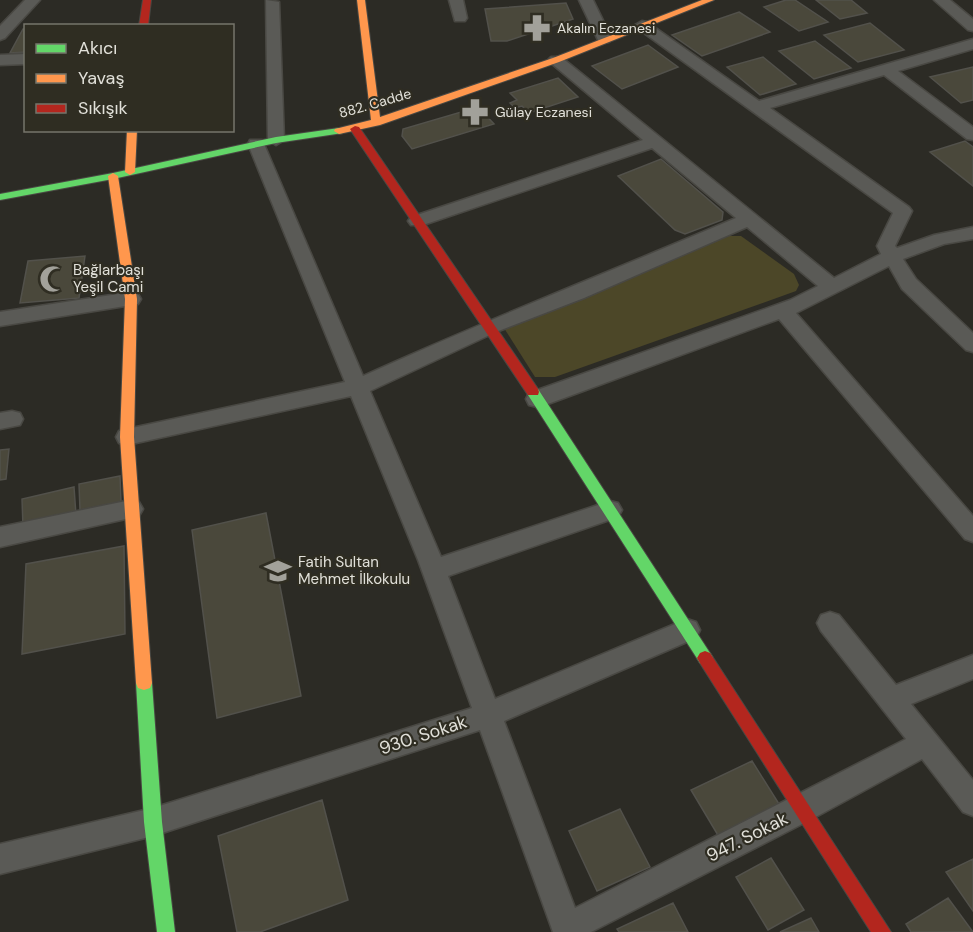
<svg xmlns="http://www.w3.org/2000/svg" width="973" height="932" viewBox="0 0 973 932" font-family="'DM Sans',sans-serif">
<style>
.green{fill:#4c4728}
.building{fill:#4a483b;stroke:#52514b;stroke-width:1.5}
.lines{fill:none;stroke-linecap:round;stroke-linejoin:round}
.street-casing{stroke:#494843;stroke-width:3}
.fast-casing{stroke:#494843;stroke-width:2}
.slow-casing{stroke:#494843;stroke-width:2}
.jam-casing{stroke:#494843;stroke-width:2}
.street{fill:#5a5a56;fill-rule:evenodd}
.fast{fill:#63d668;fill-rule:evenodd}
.slow{fill:#ff974d;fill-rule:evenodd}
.jam{fill:#b3261e;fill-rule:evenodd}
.labels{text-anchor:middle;stroke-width:4.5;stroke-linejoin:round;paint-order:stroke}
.far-poi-label{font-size:14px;fill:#e1e0d9;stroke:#2f2d22;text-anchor:start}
.far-street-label{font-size:14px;fill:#e1e0d9;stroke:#2f2d22}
.poi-label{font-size:15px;fill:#e1e0d9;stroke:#2f2d22;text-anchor:start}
.near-street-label{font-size:18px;fill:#e1e0d9;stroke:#2f2d22}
</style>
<rect width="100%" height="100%" fill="#2c2b25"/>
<path class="green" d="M729,236H741L794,274L799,285L796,291L555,377H535L504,328Z"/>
<path class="building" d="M786,0H795L828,22L799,31L764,7Z
M816,0H851L867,13L840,19Z
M566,3L573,19L507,41H491L485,9Z
M739,12L770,32L702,56L672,35Z
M870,23L904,50L858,62L824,35Z
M23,29H26V52L10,53Z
M815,41L851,68L814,79L779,51Z
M648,45L678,67L622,89L592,66Z
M763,57L796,84L760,95L727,67Z
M973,67V100L961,103L930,77Z
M558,78L578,97L529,113L522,106L515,108L510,103L517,100L510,93Z
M478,107L494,124L412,149L402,136L403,129Z
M965,141L973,147V186L930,152Z
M661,159L723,212L722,220L685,234L675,230L618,176Z
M85,256L79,298L20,303L28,261Z
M9,449L6,479L0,480V450Z
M120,476L121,502L80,510L79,484Z
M74,487L76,515L23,527L22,499Z
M266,513L301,696L217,718L192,530Z
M124,546L125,634L22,654L26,564Z
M752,761L784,812L722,842L691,790Z
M322,800L348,900L260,932H237L218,836Z
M620,809L650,867L597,891L569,831Z
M771,858L804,910L768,930L736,877Z
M973,859V911L946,872Z
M948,898L973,932H911L906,924Z
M673,903L688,932H619L617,929Z
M811,918L819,932H780Z"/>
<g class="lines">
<defs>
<path id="street" d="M25,0H40L5,38L0,40V26Z
M266,0L279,2L284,140L276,145L268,140Z
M449,0H463L467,18L465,21H455Z
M579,0H593L612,39L609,42H599Z
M934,0H950L973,19V31L968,30Z
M642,21L647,22L759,101L973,39V49L898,71L973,127V140L967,139L884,75L770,108L909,207L912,211L895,246L897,248L934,235L973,227V239L944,244L903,259L916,279L973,333V352L966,350L902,289L889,266L796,313L973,516V542L965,539L779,319L545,405L537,407L529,405L526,399L529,393L790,300L818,286L747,227L584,298L496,332L370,391L441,557L610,501L618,503L622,510L618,517L448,576L495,699L687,619L696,622L700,630L696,638L504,721L575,908L906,739L821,631L817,623L821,615L830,612L839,615L896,685L973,655V679L911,704L973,780V816L963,812L922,759L812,819L591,932H553L480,730L153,836L0,874V844L153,808L472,708L418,560L351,396L127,445L119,443L116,437L119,431L127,429L345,382L248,144L250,140H262L264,144L363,376C486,320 612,271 736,218L652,148L423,225H411L408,221L411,217L643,140L551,63L548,60L551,57H561L834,278L881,254L877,246L893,213L637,28L635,25Z
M26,54V64L0,65V55Z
M131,292L138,294L141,299L138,304L0,326V312Z
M12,411L20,413L23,419L20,425L0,429V413Z
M131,500L139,502L143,509L139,516L0,547V527Z"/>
<path id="fast" d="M339,128L344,131L343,133L276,143L113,179L0,200V194L113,173L276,137Z
M533,387L538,389L710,653L713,658L710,663L705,665L700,663L528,395L527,392L528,389Z
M144,676L150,678L152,683L162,822L175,932H157L144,822L136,683L138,678Z"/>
<path id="slow" d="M357,0H365L380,117L553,58L702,0H714L559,62L380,125L339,134L334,131L335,129L371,120Z
M127,130H137L135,172L130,175L125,172Z
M113,173L118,176L137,299L134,437L152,683L150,688L144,690L138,688L136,683L120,437L125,299L108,176Z"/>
<path id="jam" d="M143,0H151L148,26H139Z
M355,126L359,127L538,389L539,392L538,395H528L350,129Z
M705,651L710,653L891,932H871L700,663L697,658L700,653Z"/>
</defs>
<use href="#street" class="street-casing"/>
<use href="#fast" class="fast-casing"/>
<use href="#slow" class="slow-casing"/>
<use href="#jam" class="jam-casing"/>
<use href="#street" class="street"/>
<use href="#fast" class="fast"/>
<use href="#slow" class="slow"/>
<use href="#jam" class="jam"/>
</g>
<defs>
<symbol id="pharmacy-bare" viewBox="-9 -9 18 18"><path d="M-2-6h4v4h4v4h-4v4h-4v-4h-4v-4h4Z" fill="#a2a19a" stroke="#2f2d22" stroke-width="2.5" paint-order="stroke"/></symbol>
<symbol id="mosque-bare" viewBox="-9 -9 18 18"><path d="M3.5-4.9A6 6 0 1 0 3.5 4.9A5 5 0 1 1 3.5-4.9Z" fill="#a2a19a" stroke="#2f2d22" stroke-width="2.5" paint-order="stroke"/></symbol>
<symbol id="school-bare" viewBox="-9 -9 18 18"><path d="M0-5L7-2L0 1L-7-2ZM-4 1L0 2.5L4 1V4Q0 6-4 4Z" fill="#a2a19a" stroke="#2f2d22" stroke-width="2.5" paint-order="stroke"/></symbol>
</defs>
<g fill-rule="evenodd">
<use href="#pharmacy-bare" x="518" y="9" width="38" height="38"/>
<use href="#pharmacy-bare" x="456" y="93" width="38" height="38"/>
<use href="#mosque-bare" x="34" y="260" width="38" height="38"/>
<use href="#school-bare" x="259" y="552" width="38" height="38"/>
</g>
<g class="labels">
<g class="far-poi-label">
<text x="557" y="33">Akalın Eczanesi</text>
<text x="495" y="117">Gülay Eczanesi</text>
</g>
<g class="far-street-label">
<text transform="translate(375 103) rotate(-16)" y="5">882. Cadde</text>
</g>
<g class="poi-label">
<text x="73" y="275">Bağlarbaşı<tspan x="73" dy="17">Yeşil Cami</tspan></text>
<text x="298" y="567">Fatih Sultan<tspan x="298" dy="17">Mehmet İlkokulu</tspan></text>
</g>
<g class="near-street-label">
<text transform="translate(423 735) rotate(-18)" y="6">930. Sokak</text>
<text transform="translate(747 837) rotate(-27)" y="6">947. Sokak</text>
</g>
</g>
<rect x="24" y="24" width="210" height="108" fill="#2f2d22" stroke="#76756b" stroke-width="1.5"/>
<rect x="36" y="44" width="30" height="9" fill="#63d668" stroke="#76756b" stroke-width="1.5"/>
<text x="78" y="54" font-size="18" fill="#e1e0d9">Akıcı</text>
<rect x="36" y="74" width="30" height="9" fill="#ff974d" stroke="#76756b" stroke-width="1.5"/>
<text x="78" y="84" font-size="18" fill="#e1e0d9">Yavaş</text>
<rect x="36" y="104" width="30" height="9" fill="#b3261e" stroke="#76756b" stroke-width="1.5"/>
<text x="78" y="114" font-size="18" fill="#e1e0d9">Sıkışık</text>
</svg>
